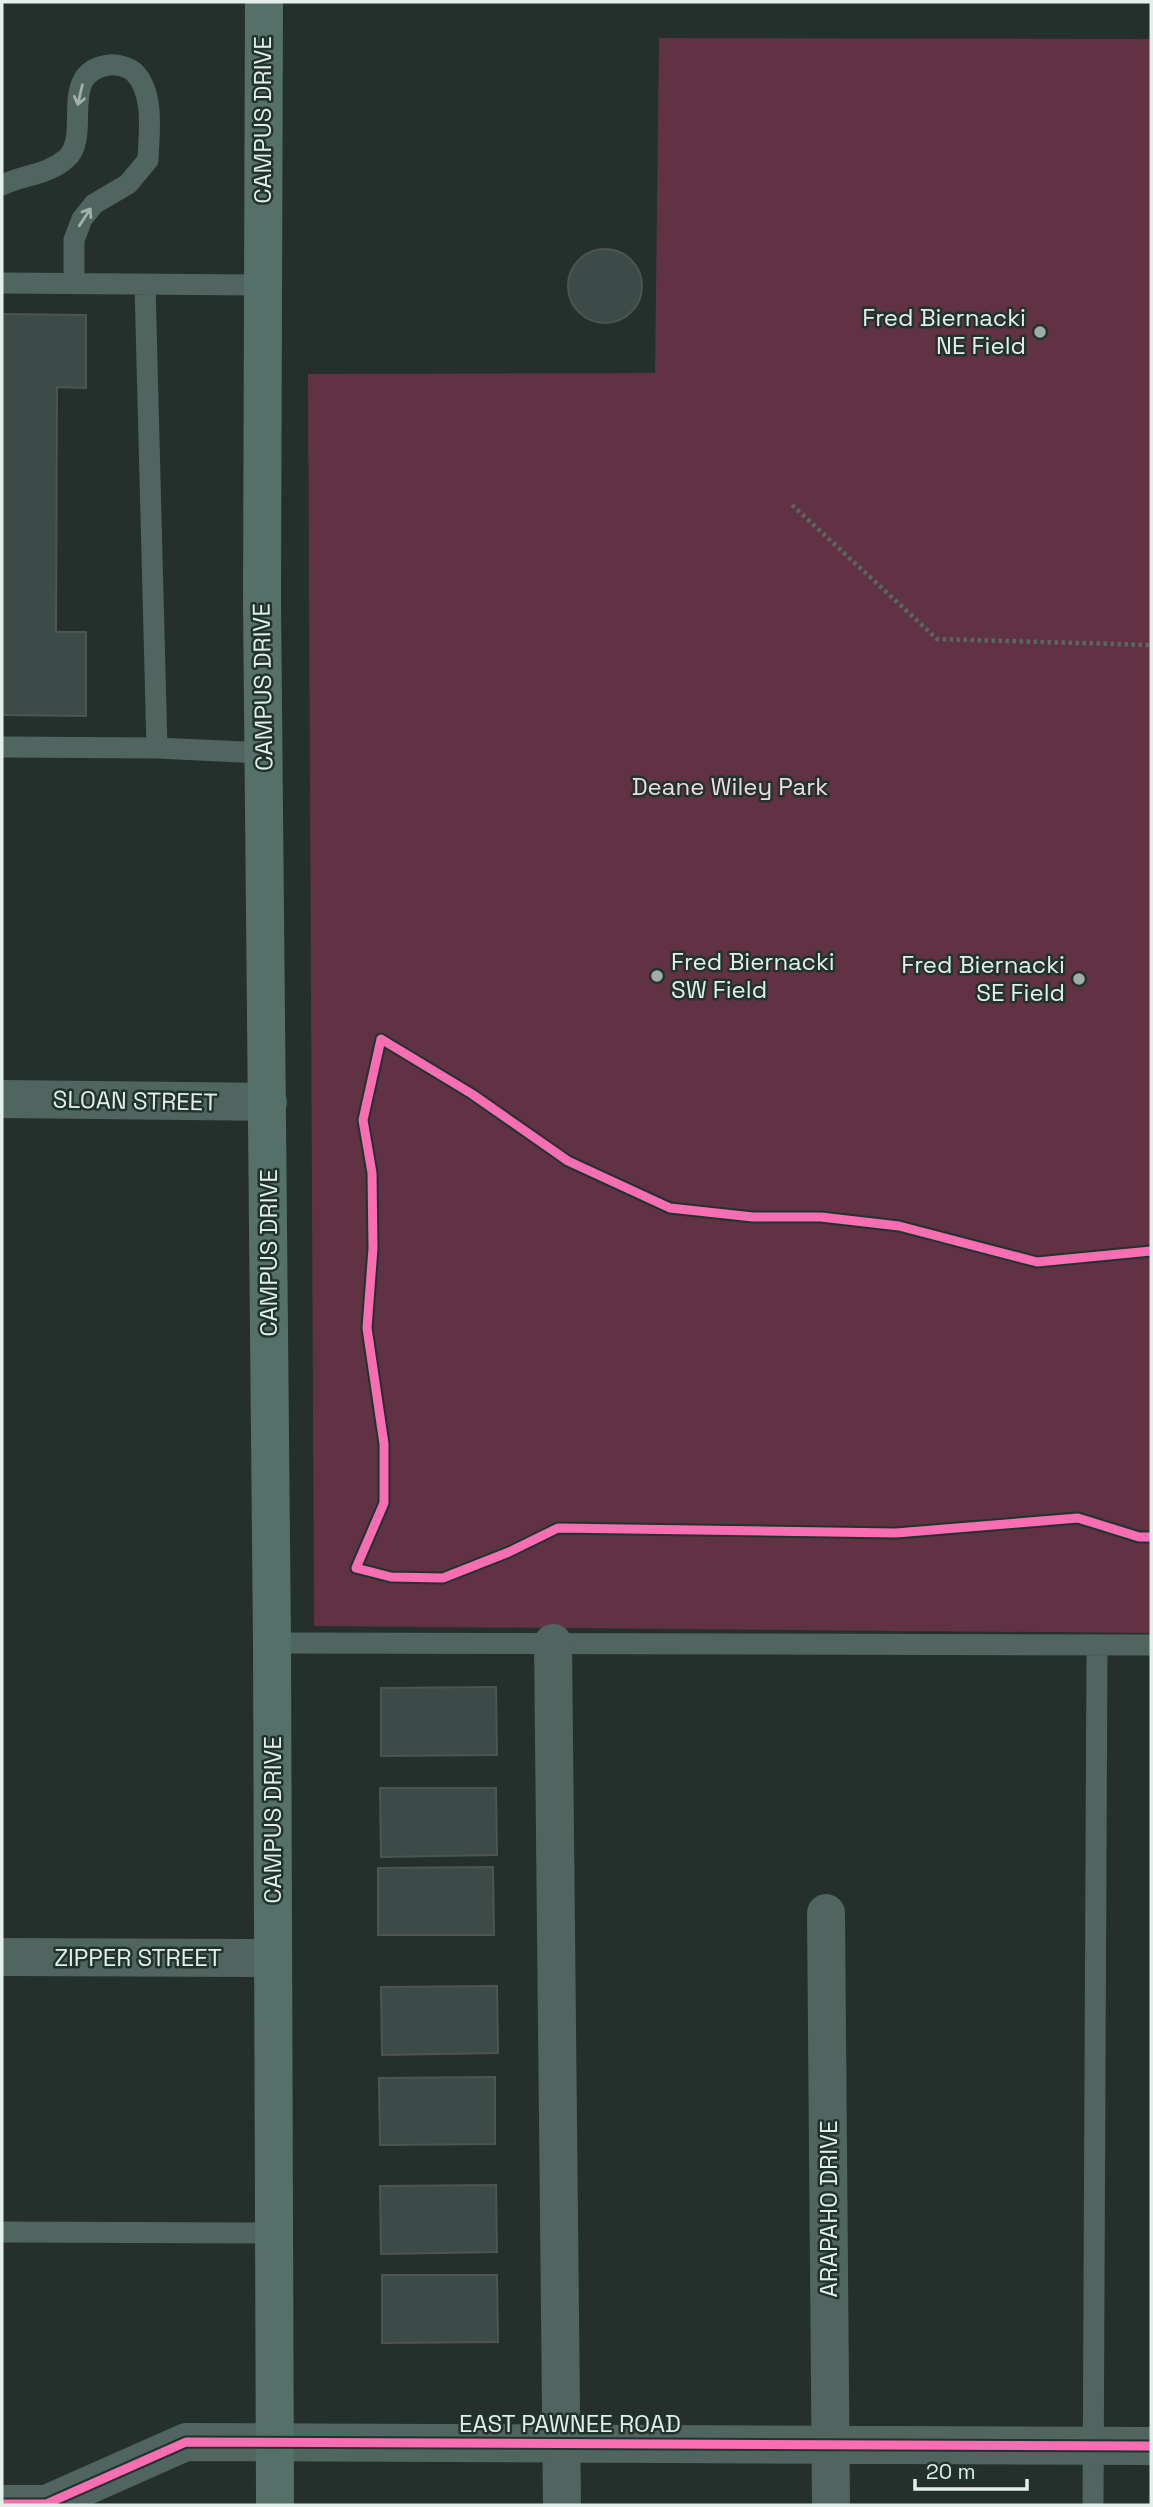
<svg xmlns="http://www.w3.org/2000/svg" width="1153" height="2507" viewBox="0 0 1153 2507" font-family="'Space Grotesk',sans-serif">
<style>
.green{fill:#613244}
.building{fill:#3c4b47;stroke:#4d5552;stroke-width:2}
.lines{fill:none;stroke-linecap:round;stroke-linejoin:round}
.path{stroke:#586762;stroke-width:4.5;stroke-dasharray:3.5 3.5;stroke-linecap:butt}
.lane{stroke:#506560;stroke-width:21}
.street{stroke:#506560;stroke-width:38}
.secondary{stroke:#557069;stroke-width:38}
.cycleway-casing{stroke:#21332d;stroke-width:13}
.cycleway{stroke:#f96db3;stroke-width:9}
.oneway{stroke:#a1b1ac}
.poi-dot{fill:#a1aca8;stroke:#21332d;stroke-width:2.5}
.labels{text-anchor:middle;stroke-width:5;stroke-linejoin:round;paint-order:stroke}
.street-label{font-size:24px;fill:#e4efeb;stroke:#21332d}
.poi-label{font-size:24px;fill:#e4efeb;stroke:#21332d;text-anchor:end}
.park-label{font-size:24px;fill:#f0d9e0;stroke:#21332d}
</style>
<rect width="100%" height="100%" fill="#252f2c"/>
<path class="green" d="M659,38L1151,39V1633L314,1626L308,374L655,373Z"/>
<path class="building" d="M568 286a37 37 0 1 1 74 0a37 37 0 1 1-74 0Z
M2,314L86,315V388L57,387L56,632H86V716L2,715Z
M496,1687L497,1755L381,1756V1688Z
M380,1788H496L497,1855L381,1857Z
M493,1867L494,1935H378V1868Z
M497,1986L498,2053L382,2055L381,1987Z
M495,2077V2144L380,2145L379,2078Z
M496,2185L497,2252L381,2254L380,2186Z
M382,2275H497L498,2342L382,2343Z"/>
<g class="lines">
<path class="path" d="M792,505L937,639L1151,645"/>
<path class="lane" d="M2,185C23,175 47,175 66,159C93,136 56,72 109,65C117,64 128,67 134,72C155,93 149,133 148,160L128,184L94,204L82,219L74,240V283
M2,283L263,285
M145,285L157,748
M2,747L157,748L264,753
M272,1643L1151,1645
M2,2232L274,2233
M1093,2505L1097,1645"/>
<path class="street" d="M2,1099L268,1102
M553,1643L562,2505
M826,1913L831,2505
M2,1957L273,1958
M2,2504H46L186,2442L1151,2446"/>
<path class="secondary" d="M264,2L262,601L272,1643L275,2505"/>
<defs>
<path id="cycleway" d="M1151,1251L1037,1262L899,1226L821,1217H753L670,1208L568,1161L472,1094L381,1039L363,1120L372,1173L373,1248L367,1328L384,1444V1503L356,1568L391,1577L443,1578L509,1552L558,1528L896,1533L1078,1518L1139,1537H1151
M2,2504H46L186,2442L1151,2446"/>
</defs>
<use href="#cycleway" class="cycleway-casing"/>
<use href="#cycleway" class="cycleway"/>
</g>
<defs><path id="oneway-shaft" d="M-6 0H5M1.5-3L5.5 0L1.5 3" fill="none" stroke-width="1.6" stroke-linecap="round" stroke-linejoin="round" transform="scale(1.75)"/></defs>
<g class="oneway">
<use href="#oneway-shaft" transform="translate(80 95) rotate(103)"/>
<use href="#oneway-shaft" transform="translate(85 217) rotate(-57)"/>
</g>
<g class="poi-dot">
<circle cx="1040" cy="332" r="7"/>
<circle cx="657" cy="976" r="7"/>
<circle cx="1079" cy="979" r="7"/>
</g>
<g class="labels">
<g class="street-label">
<text transform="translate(263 120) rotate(-90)" y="8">CAMPUS DRIVE</text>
<text transform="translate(263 687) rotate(-91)" y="8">CAMPUS DRIVE</text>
<text transform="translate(135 1101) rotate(1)" y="8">SLOAN STREET</text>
<text transform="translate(269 1253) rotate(-90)" y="8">CAMPUS DRIVE</text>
<text transform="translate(273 1820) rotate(-90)" y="8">CAMPUS DRIVE</text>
<text x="138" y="1966">ZIPPER STREET</text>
<text transform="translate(829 2209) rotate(-90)" y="8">ARAPAHO DRIVE</text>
<text x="570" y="2432">EAST PAWNEE ROAD</text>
</g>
<g class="poi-label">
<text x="1026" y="326">Fred Biernacki<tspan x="1026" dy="28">NE Field</tspan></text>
<text x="671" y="970" text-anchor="start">Fred Biernacki<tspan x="671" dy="28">SW Field</tspan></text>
<text x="1065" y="973">Fred Biernacki<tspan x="1065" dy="28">SE Field</tspan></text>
</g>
<g class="park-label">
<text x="730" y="795">Deane Wiley Park</text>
</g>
</g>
<rect width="1153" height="2507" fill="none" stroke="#e4efeb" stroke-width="7"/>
<path d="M915 2479v10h112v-10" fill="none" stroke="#e4efeb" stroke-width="3.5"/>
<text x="926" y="2479" font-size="21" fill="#e4efeb" stroke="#21332d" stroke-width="5" paint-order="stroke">20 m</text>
</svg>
